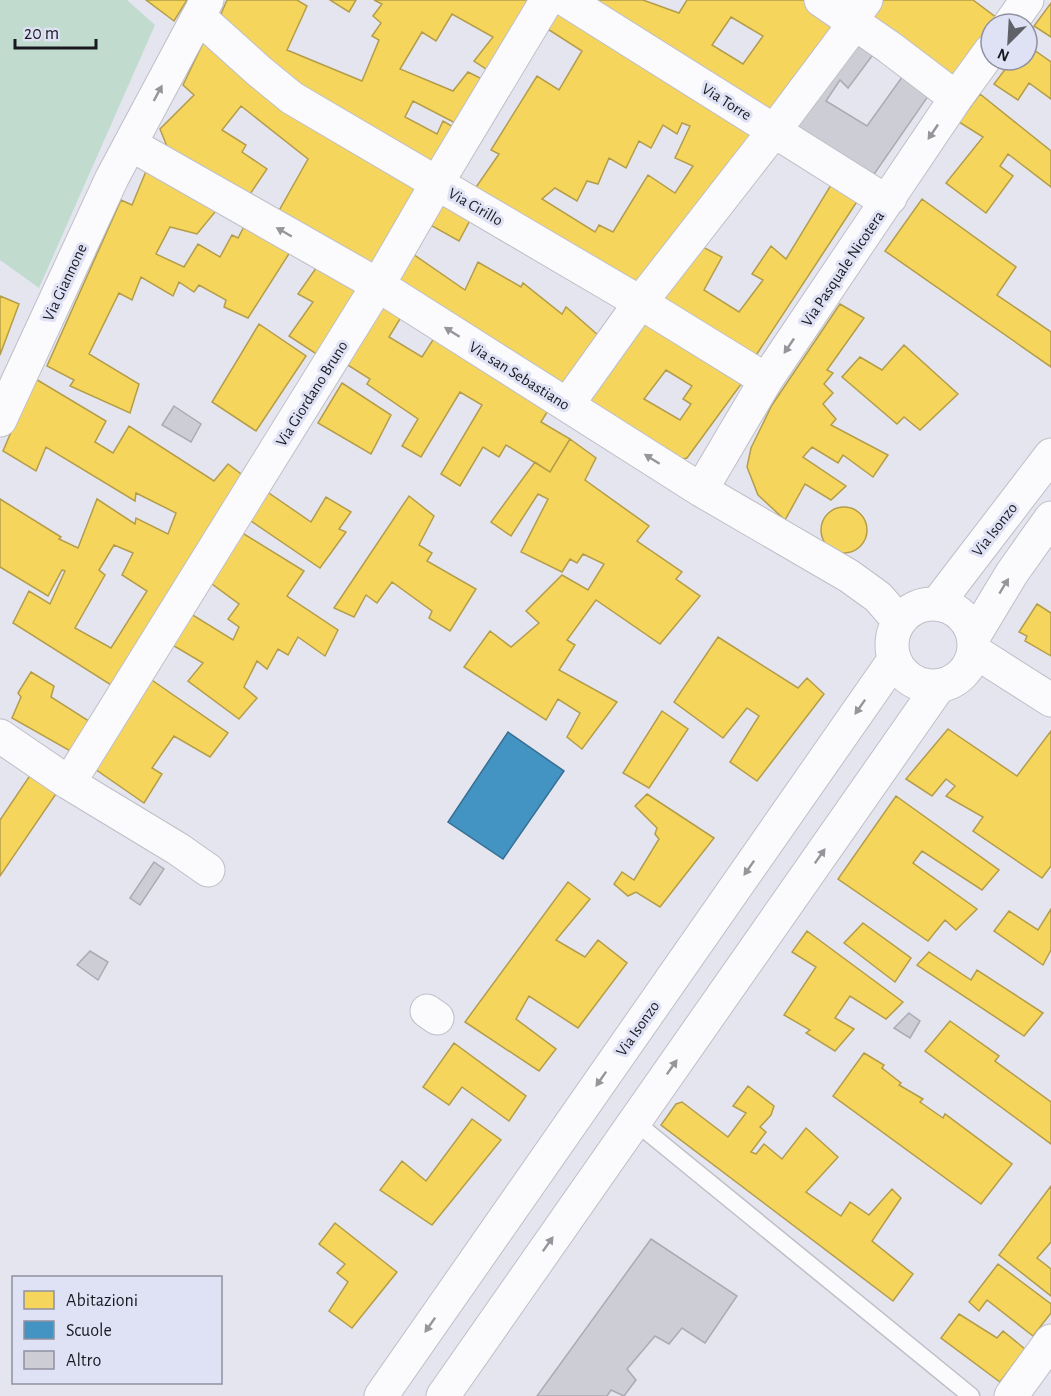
<svg xmlns="http://www.w3.org/2000/svg" width="1051" height="1396" viewBox="0 0 1051 1396" font-family="'Alegreya Sans',sans-serif">
<style>
.green{fill:#c1dccf}
.homes{fill:#f6d55c;stroke:#b49d4a;stroke-width:1.5;fill-rule:evenodd}
.schools{fill:#4393c3;stroke:#366f92;stroke-width:1.5}
.building{fill:#cdcdd5;stroke:#aaabb3;stroke-width:1.5}
.lines{fill:none;stroke-linecap:round;stroke-linejoin:round}
.lane-casing{stroke:#bebfc7;stroke-width:19}
.street-casing{stroke:#bebfc7;stroke-width:35}
.lane{stroke:#fbfbfd;stroke-width:16}
.street{stroke:#fbfbfd;stroke-width:33}
.oneway{fill:#95969a}
.labels{text-anchor:middle;stroke-width:6;stroke-linejoin:round;paint-order:stroke}
.street-label{font-size:16px;fill:#191a21;stroke:#dfe1f4}
</style>
<rect width="100%" height="100%" fill="#e4e5ef"/>
<path class="green" d="M0,0H127L155,25L39,288L0,260Z"/>
<path class="homes" d="M146,0H187L174,21Z
M227,0H297L307,6L287,50L362,81L379,40L372,36L381,23L373,16L382,4L374,0H533L498,77L474,61L493,37L452,14L436,41L422,32L400,69L453,91L468,72L494,85L465,128L413,101L405,117L437,134L443,121L462,132L435,174L267,72L221,14Z
M330,0H356L349,12Z
M587,0H643L679,13L687,0H808L839,24L774,120ZM731,17L763,36L743,64L712,45Z
M883,0H973L997,18L993,24H991V27L952,80L867,25Z
M1051,3V37L1034,26Z
M558,9L764,137L636,294L472,193L499,154L491,150L537,76L559,90L582,51L543,26ZM682,123L690,126L675,158L693,166L675,193L648,175L613,232L599,225L595,232L542,199L555,188L577,201L587,181L598,184L609,158L626,168L639,141L651,148L663,125L677,134Z
M207,35L427,185L378,273L276,216L308,159L241,106L222,130L246,145L242,152L267,169L246,200L170,154L160,129L194,95L183,85Z
M1027,45L1051,62V99L1029,83L1018,100L994,84L1012,60H1027Z
M980,94L1051,151V187L1008,154L1000,166L1013,176L986,213L946,183L983,137L959,122Z
M149,164L220,206L197,234L170,227L156,254L184,267L198,244L220,257L232,235L238,238L248,219L292,249L248,318L224,307L226,300L199,285L194,292L179,282L173,296L141,277L132,300L119,293L89,354L139,384L130,413L70,386L74,380L47,366L121,200L132,205Z
M834,180L860,197L751,363L658,306L695,243L722,257L704,290L739,312L763,280L752,274L771,246L786,259Z
M439,193L475,211L459,241L425,222Z
M922,199L1016,267L997,295L1051,332V367L885,251Z
M410,252L465,290L478,262L521,287L523,283L562,314L566,307L606,342L571,391L392,278Z
M321,261L367,286L324,359L289,336L313,302L298,294Z
M0,296L19,304L0,355Z
M381,300L403,314L389,337L422,357L436,335L552,404L541,422L570,439L550,472L506,445L499,457L483,447L460,486L441,474L482,405L460,392L421,457L402,446L418,419L367,384L370,379L343,362Z
M840,304L864,318L827,370L833,373L824,384L833,393L823,404L836,419L831,425L888,455L873,477L843,455L838,463L812,447L803,457L846,486L831,500L805,484L785,520L758,495L747,467L751,448L772,405Z
M643,309L747,376L687,458L670,461L586,399ZM666,370L692,386L683,399L691,404L680,420L644,399Z
M259,324L306,356L256,431L212,402Z
M904,345L958,394L920,430L904,417L897,424L842,377L860,357L882,370Z
M34,378L106,421L95,442L113,453L129,426L214,481L228,464L249,480L119,690L13,623L29,591L50,604L65,571L62,570L48,596L0,567V499L61,537L59,539L78,548L97,499L135,524L136,518L168,534L176,513L136,493L135,501L46,447L36,471L3,451ZM114,545L133,553L122,575L147,591L111,648L75,628L105,575L99,570Z
M342,383L391,415L371,454L318,423Z
M570,439L596,458L585,480L649,526L637,541L682,572L676,579L700,596L660,644L596,600L567,640L575,645L559,670L617,702L582,749L567,737L580,713L558,699L546,720L464,667L490,631L511,647L539,623L526,611L562,575L588,590L604,564L583,554L577,563L570,559L562,572L521,552L548,499L538,494L511,536L491,522L535,462L550,472Z
M266,491L311,522L326,497L351,512L339,529L346,532L320,568L248,519Z
M409,496L434,516L419,545L432,553L427,561L476,589L450,631L429,618L432,611L392,582L377,603L366,595L354,617L334,608Z
M821 530a23 23 0 1 1 46 0a23 23 0 1 1-46 0Z
M239,531L304,571L287,596L338,630L325,656L298,637L288,655L278,649L267,669L257,661L244,687L257,698L239,719L188,681L203,663L169,643L188,612L233,640L239,627L228,619L239,604L208,581Z
M1037,604L1051,613V656L1025,641L1027,636L1019,632Z
M718,637L798,688L807,678L824,694L757,781L730,762L759,716L747,708L723,738L674,702Z
M31,672L54,686L51,697L92,723L79,756L12,718L21,697L18,693Z
M146,676L228,733L210,757L174,736L152,768L162,774L144,803L95,769Z
M662,711L688,729L649,788L623,773Z
M948,729L1017,776L1051,731V866L1042,878L973,831L983,817L946,796L955,786L946,779L932,796L906,779Z
M33,771L60,788L0,876V820Z
M647,794L714,838L660,907L636,892L628,896L614,884L622,872L634,880L659,839L655,834L657,828L635,806Z
M896,796L999,870L982,890L922,851L913,863L977,909L956,930L945,920L928,941L838,879Z
M568,882L590,899L556,940L585,957L598,940L627,963L578,1028L529,996L516,1019L556,1049L539,1071L465,1022Z
M1051,909V950L1043,965L994,931L1009,911L1038,930Z
M863,923L911,958L895,982L844,943Z
M807,931L903,1002L886,1019L850,996L835,1018L854,1029L835,1051L806,1033L810,1030L784,1015L816,967L792,952Z
M929,952L971,980L977,970L1043,1013L1024,1036L917,965Z
M950,1021L999,1056L995,1061L1051,1102V1144L925,1051Z
M454,1043L526,1096L509,1121L462,1087L449,1105L423,1087Z
M864,1053L884,1065L882,1068L901,1083L899,1085L923,1099L920,1102L943,1118L945,1114L1012,1164L981,1204L833,1096Z
M748,1086L774,1106L771,1115L760,1127L766,1132L751,1152L756,1154L764,1144L782,1159L806,1128L838,1157L806,1192L841,1216L850,1202L869,1215L892,1189L901,1198L872,1241L913,1274L893,1301L661,1125L676,1104L682,1102L728,1137L746,1113L733,1106Z
M472,1119L501,1140L432,1225L380,1190L402,1161L426,1181Z
M1051,1186V1242L1037,1258L1051,1269V1296L999,1255Z
M335,1223L397,1272L352,1328L329,1311L348,1282L337,1273L345,1264L319,1244Z
M998,1264L1051,1304V1313L1033,1336L987,1300L979,1311L969,1302Z
M959,1314L997,1338L1003,1331L1025,1349L1000,1382L941,1338Z"/>
<path class="schools" d="M508,732L564,771L503,859L448,822Z"/>
<path class="building" d="M853,38L875,52L848,88L840,80L826,101L867,126L905,73L931,92L870,180L782,129Z
M174,406L201,424L191,442L162,425Z
M154,862L164,869L140,905L130,898Z
M90,951L108,962L98,980L77,965Z
M909,1013L920,1021L910,1038L894,1028Z
M651,1239L737,1296L705,1343L682,1328L669,1344L655,1336L627,1369L636,1380L624,1396L611,1390L607,1396H537Z"/>
<g class="lines">
<defs>
<path id="lane" d="M634,1121L971,1396"/>
<path id="street" d="M566,0L876,195L890,198
M821,0L889,47L956,98
M199,17L259,71L292,98L651,309L766,380
M1010,24L1027,0
M130,144L378,285L701,490L849,576L878,597L899,621
M567,405L640,303L774,131L849,31L851,21L866,0
M0,420L112,178L207,0
M701,490L766,380L956,98L991,50
M892 645a41 41 0 1 1 82 0a41 41 0 1 1-82 0Z
M937,604L1051,455
M974,636L1012,573L1051,518
M974,651L1051,700
M0,736L69,783L178,849L208,870
M69,783L378,285L437,183L547,0
M427,1011L437,1018
M381,1396L894,660
M443,1396L939,686
M1011,1396L1051,1341"/>
</defs>
<use href="#lane" class="lane-casing"/>
<use href="#street" class="street-casing"/>
<use href="#lane" class="lane"/>
<use href="#street" class="street"/>
</g>
<defs><path id="oneway-solid" d="M-6-.8H1V-3.2L6.5 0L1 3.2V.8H-6Z" transform="scale(1.5)"/></defs>
<g class="oneway">
<use href="#oneway-solid" transform="translate(158 93) rotate(-62)"/>
<use href="#oneway-solid" transform="translate(933 132) rotate(124)"/>
<use href="#oneway-solid" transform="translate(284 232) rotate(-150)"/>
<use href="#oneway-solid" transform="translate(452 332) rotate(-148)"/>
<use href="#oneway-solid" transform="translate(789 346) rotate(124)"/>
<use href="#oneway-solid" transform="translate(652 459) rotate(-148)"/>
<use href="#oneway-solid" transform="translate(1004 586) rotate(-59)"/>
<use href="#oneway-solid" transform="translate(860 707) rotate(125)"/>
<use href="#oneway-solid" transform="translate(820 856) rotate(-55)"/>
<use href="#oneway-solid" transform="translate(749 868) rotate(125)"/>
<use href="#oneway-solid" transform="translate(672 1067) rotate(-55)"/>
<use href="#oneway-solid" transform="translate(601 1079) rotate(125)"/>
<use href="#oneway-solid" transform="translate(548 1244) rotate(-55)"/>
<use href="#oneway-solid" transform="translate(430 1325) rotate(125)"/>
</g>
<g class="labels">
<g class="street-label">
<text transform="translate(727 101) rotate(32)" y="6">Via Torre</text>
<text transform="translate(476 206) rotate(30)" y="6">Via Cirillo</text>
<text transform="translate(842 268) rotate(-56)" y="6">Via Pasquale Nicotera</text>
<text transform="translate(64 282) rotate(-65)" y="6">Via Giannone</text>
<text transform="translate(520 375) rotate(32)" y="6">Via san Sebastiano</text>
<text transform="translate(311 393) rotate(-58)" y="6">Via Giordano Bruno</text>
<text transform="translate(994 529) rotate(-52)" y="6">Via Isonzo</text>
<text transform="translate(637 1028) rotate(-55)" y="6">Via Isonzo</text>
</g>
</g>
<rect x="12" y="1276" width="210" height="108" fill="#dfe1f4" stroke="#9091a0" stroke-width="1.5"/>
<rect x="24" y="1291" width="30" height="18" fill="#f6d55c" stroke="#9091a0" stroke-width="1.5"/>
<text x="66" y="1306" font-size="18" fill="#191a21">Abitazioni</text>
<rect x="24" y="1321" width="30" height="18" fill="#4393c3" stroke="#9091a0" stroke-width="1.5"/>
<text x="66" y="1336" font-size="18" fill="#191a21">Scuole</text>
<rect x="24" y="1351" width="30" height="18" fill="#cdcdd5" stroke="#9091a0" stroke-width="1.5"/>
<text x="66" y="1366" font-size="18" fill="#191a21">Altro</text>
<g transform="translate(1009 42) rotate(204)"><circle r="28" fill="#dfe1f4" stroke="#9091a0" stroke-width="1.5"/>
<path d="M0-4.5L10 22L0 15L-10 22Z" fill="#606169"/>
<text y="-9" font-size="16" font-weight="bold" text-anchor="middle" fill="#191a21">N</text>
</g>
<path d="M15 39v9h81v-9" fill="none" stroke="#191a21" stroke-width="3"/>
<text x="24" y="39" font-size="18" fill="#191a21" stroke="#dfe1f4" stroke-width="4.5" paint-order="stroke">20 m</text>
</svg>
